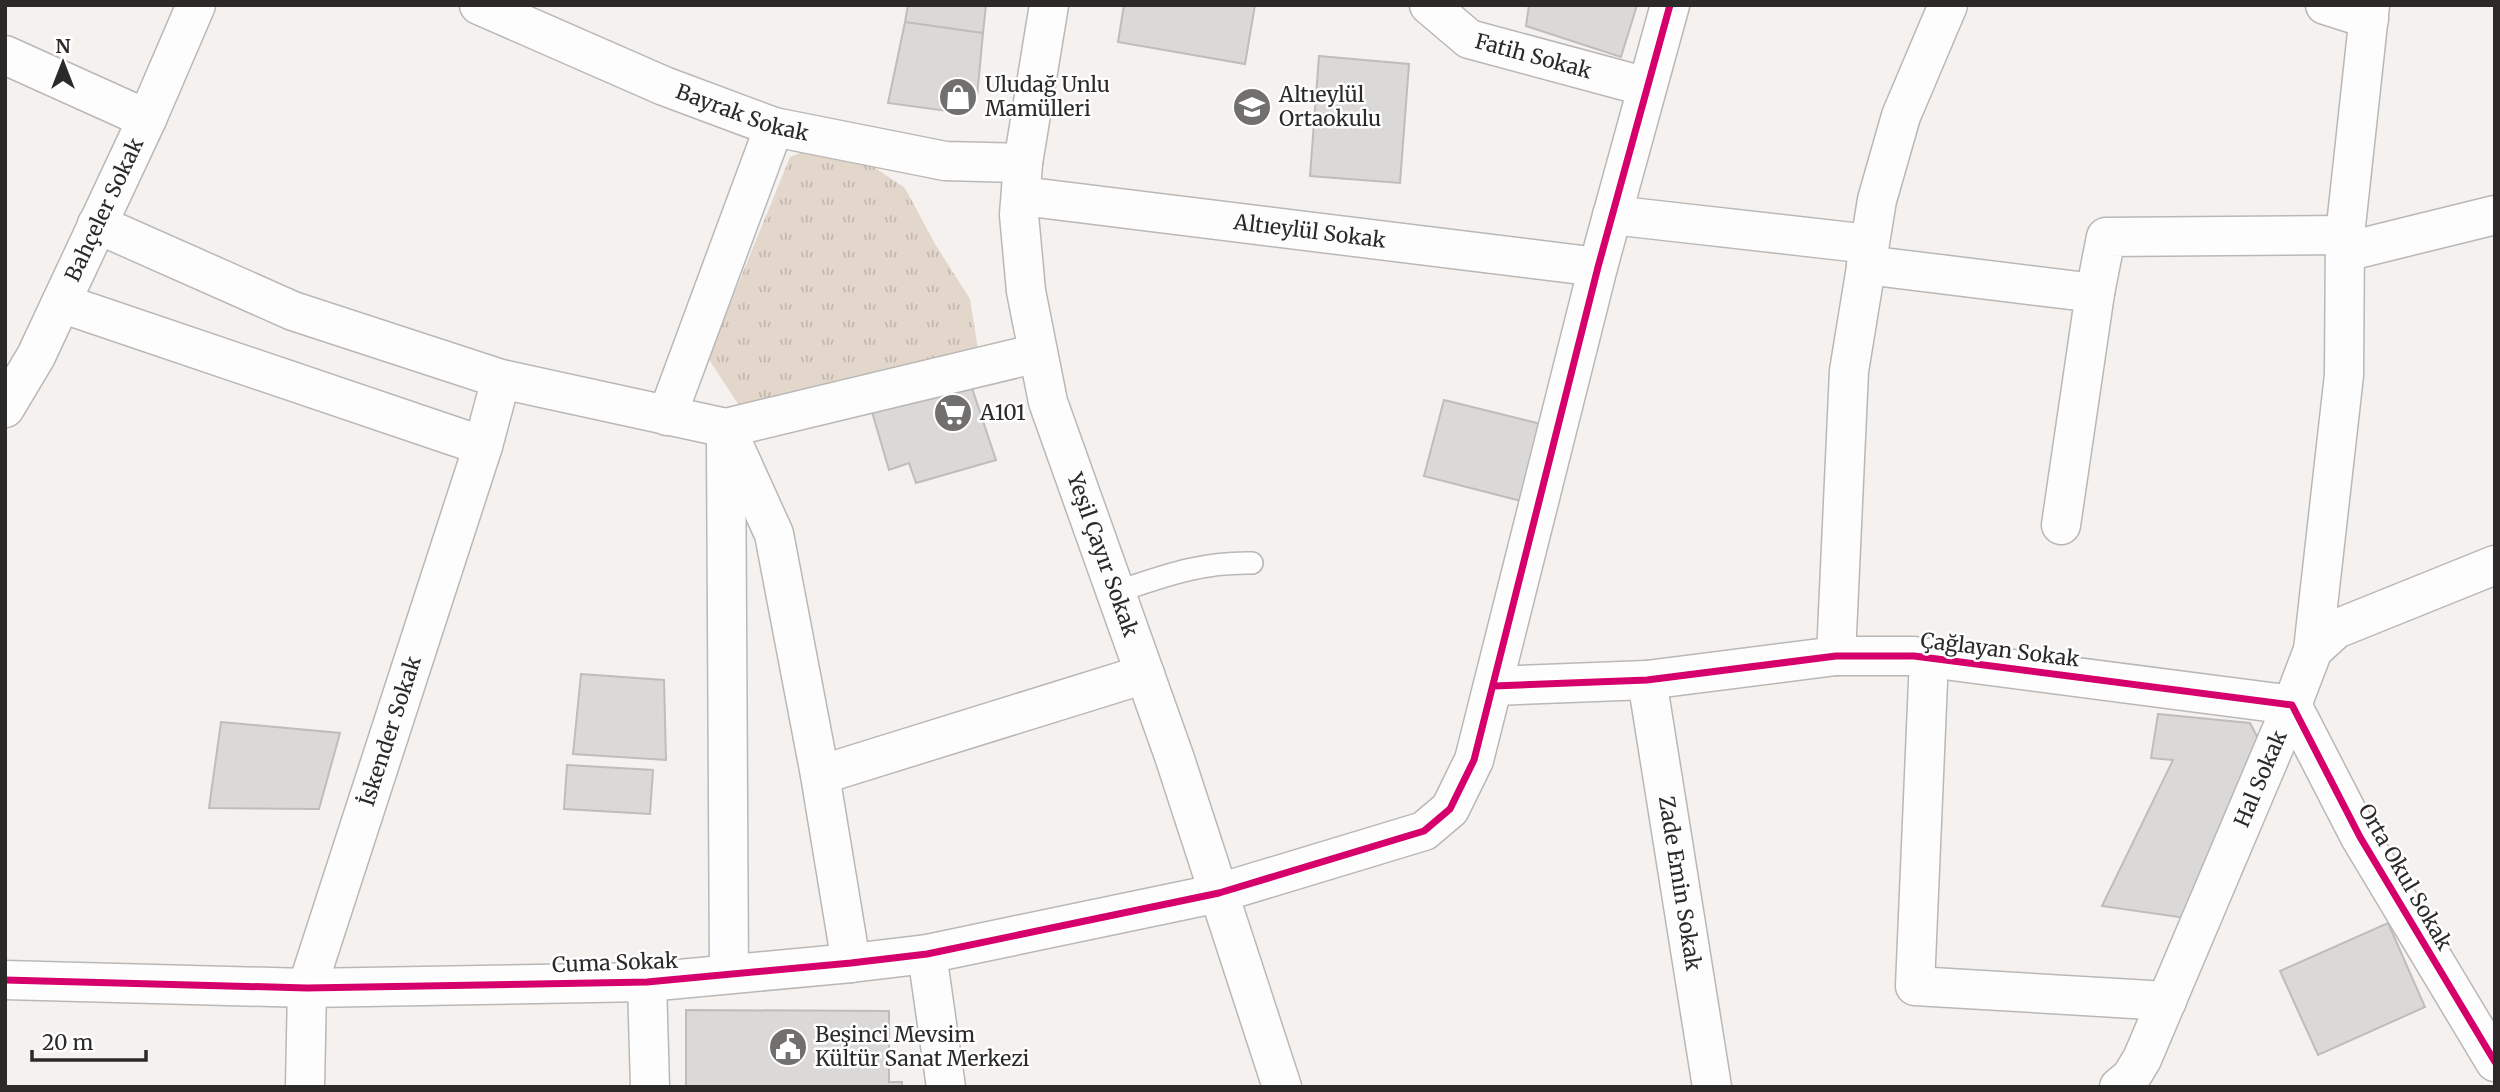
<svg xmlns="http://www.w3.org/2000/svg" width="2500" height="1092" viewBox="0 0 2500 1092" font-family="Merriweather,serif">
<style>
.grass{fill:url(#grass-tufts)}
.building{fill:#dbd9d7;stroke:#bfbdbc;stroke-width:2}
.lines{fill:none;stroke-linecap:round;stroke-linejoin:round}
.service-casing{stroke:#bab8b6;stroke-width:24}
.minor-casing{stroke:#bab8b6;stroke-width:41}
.service{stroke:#fdfdfd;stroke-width:21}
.minor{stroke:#fdfdfd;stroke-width:38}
.cycleway-casing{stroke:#fff;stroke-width:11}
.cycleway{stroke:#d6006c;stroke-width:7}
.labels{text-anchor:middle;stroke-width:5;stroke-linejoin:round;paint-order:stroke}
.street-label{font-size:21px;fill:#2c2a29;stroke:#fff}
.poi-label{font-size:21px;fill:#2c2a29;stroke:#fff;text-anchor:start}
</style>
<defs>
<pattern id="grass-tufts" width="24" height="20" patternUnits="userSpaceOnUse" patternTransform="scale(1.75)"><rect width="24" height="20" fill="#e3d6cb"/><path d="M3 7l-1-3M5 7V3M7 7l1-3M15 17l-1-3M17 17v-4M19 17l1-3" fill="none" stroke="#c3b8ae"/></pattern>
</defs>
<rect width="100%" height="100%" fill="#f4f1ef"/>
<path class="grass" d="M810,149L860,158L905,188L935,244L970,299L978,349L740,407L708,358L790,157Z"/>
<path class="building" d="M908,5H986L983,33L905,22Z
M1124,5H1255L1245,64L1118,42Z
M1529,5H1637L1621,57L1526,26Z
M905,22L983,33L977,97L962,113L888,103Z
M1319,56L1409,64L1400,183L1310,176Z
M972,388L996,460L916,483L909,463L889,470L872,412Z
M1444,400L1541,424L1521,501L1424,476Z
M581,674L664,680L666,760L573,754Z
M2158,714L2250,723L2261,744L2192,919L2102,906L2173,760L2151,758Z
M221,722L340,733L319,809L209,808Z
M567,765L653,770L650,814L564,809Z
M2388,923L2425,1007L2318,1055L2280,971Z
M686,1010L889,1011V1082H902V1087H686Z"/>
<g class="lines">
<defs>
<path id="service" d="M1116,592C1164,576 1200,562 1252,563"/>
<g id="minor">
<path id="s1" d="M479,5L664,86L774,127L945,161L1023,163"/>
<path id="s2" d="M1049,5L1023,163L1019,215L1026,291L1048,402L1174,756L1282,1087"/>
<path id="s3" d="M1429,5L1469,39L1647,87"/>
<path d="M2325,5L2369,19"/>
<path d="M5,55L147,119"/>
<path id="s4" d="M1022,196L1598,267"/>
<path d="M1612,215L1869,244"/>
<path d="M97,224L293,311L501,379L726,428L1038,353"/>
<path d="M2345,252L2495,215"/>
<path d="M1866,265L2095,293L2106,237L2345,235"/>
<path d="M61,303L483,446"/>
<path id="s5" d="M5,408L36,356L147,119L196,5"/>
<path d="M667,416L774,127"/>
<path d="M726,428L774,534L820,775L851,963"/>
<path d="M726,444L729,974"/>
<path d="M2061,525L2095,293"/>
<path d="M2313,650L2344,375L2345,235L2370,5"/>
<path d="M1836,656L1849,371L1877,200L1901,116L1948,5"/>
<path d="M1929,658L1915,986L2167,1001"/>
<path id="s6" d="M1647,680L1712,1087"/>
<path d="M1494,686L1647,680L1836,656H1914L2292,705L2360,837L2495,1062"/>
<path d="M820,775L1145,674"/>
<path d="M927,954L946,1087"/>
<path d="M5,980L307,988L647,982L851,963L927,954L1219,893L1424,831L1450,809L1474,760L1598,267L1670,5"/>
<path d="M647,982L650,1087"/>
<path id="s7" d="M305,1087L307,988L483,446L501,379"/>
<path id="s8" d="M2119,1087L2131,1077L2142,1059L2292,705L2313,650L2336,629L2495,565"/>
</g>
</defs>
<use href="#service" class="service-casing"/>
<use href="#minor" class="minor-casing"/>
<use href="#service" class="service"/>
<use href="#minor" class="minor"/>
<defs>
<path id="cycleway" d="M1494,686L1647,680L1836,656H1914L2292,705L2360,837L2495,1062
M5,980L307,988L647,982L851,963L927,954L1219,893L1424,831L1450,809L1474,760L1598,267L1670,5"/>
</defs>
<use href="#cycleway" class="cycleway-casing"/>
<use href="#cycleway" class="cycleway"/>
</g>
<defs>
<symbol id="shop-disc" viewBox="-11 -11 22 22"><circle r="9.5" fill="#72706e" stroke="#fff"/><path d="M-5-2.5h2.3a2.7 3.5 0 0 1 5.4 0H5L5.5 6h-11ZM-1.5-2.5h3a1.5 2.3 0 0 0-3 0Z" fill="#fff"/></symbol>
<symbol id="school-disc" viewBox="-11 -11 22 22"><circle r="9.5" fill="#72706e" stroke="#fff"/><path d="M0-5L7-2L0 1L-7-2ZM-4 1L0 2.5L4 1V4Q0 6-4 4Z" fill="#fff"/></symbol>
<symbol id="supermarket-disc" viewBox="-11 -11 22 22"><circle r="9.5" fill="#72706e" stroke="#fff"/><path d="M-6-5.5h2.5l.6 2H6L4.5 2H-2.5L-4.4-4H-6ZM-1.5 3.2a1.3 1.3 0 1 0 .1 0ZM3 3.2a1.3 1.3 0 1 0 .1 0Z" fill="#fff"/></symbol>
<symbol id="civic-disc" viewBox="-11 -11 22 22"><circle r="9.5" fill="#72706e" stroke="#fff"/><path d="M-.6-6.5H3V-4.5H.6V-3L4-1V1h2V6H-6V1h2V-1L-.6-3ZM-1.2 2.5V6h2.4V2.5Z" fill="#fff"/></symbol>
</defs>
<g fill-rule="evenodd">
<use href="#shop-disc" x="936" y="75" width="44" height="44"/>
<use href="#school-disc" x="1230" y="85" width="44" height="44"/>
<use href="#supermarket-disc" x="931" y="391" width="44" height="44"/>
<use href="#civic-disc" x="766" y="1025" width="44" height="44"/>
</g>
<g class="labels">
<g class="street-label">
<text dy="7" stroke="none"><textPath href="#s3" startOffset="119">Fatih Sokak</textPath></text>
<text dy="7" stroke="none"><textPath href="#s1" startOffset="285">Bayrak Sokak</textPath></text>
<text dy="7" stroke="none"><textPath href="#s5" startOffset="222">Bahçeler Sokak</textPath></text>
<text dy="7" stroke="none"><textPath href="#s4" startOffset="290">Altıeylül Sokak</textPath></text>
<text dy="7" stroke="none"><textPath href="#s2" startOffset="564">Yeşil Çayır Sokak</textPath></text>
<text transform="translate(2000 650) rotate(7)" y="7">Çağlayan Sokak</text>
<text dy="7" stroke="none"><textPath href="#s7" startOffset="369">İskender Sokak</textPath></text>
<text dy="7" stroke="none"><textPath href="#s8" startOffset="341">Hal Sokak</textPath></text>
<text transform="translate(2405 877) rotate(60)" y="7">Orta Okul Sokak</text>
<text dy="7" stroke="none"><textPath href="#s6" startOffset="206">Zade Emin Sokak</textPath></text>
<text transform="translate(615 963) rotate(-2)" y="7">Cuma Sokak</text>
</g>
<g class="poi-label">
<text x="985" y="92">Uludağ Unlu<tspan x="985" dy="24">Mamülleri</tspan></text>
<text x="1279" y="102">Altıeylül<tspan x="1279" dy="24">Ortaokulu</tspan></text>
<text x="980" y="420">A101</text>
<text x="815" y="1042">Beşinci Mevsim<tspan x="815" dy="24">Kültür Sanat Merkezi</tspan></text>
</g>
</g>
<rect width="2500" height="1092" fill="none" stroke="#2c2a29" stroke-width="14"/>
<g transform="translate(63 63)" stroke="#ffffff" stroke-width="5" paint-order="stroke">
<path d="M0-5L12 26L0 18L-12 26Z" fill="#2c2a29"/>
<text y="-10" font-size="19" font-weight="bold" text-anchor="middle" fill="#2c2a29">N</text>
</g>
<path d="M32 1050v10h114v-10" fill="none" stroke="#2c2a29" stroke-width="3.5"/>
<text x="42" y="1050" font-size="21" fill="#2c2a29" stroke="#ffffff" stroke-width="5" paint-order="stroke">20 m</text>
</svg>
